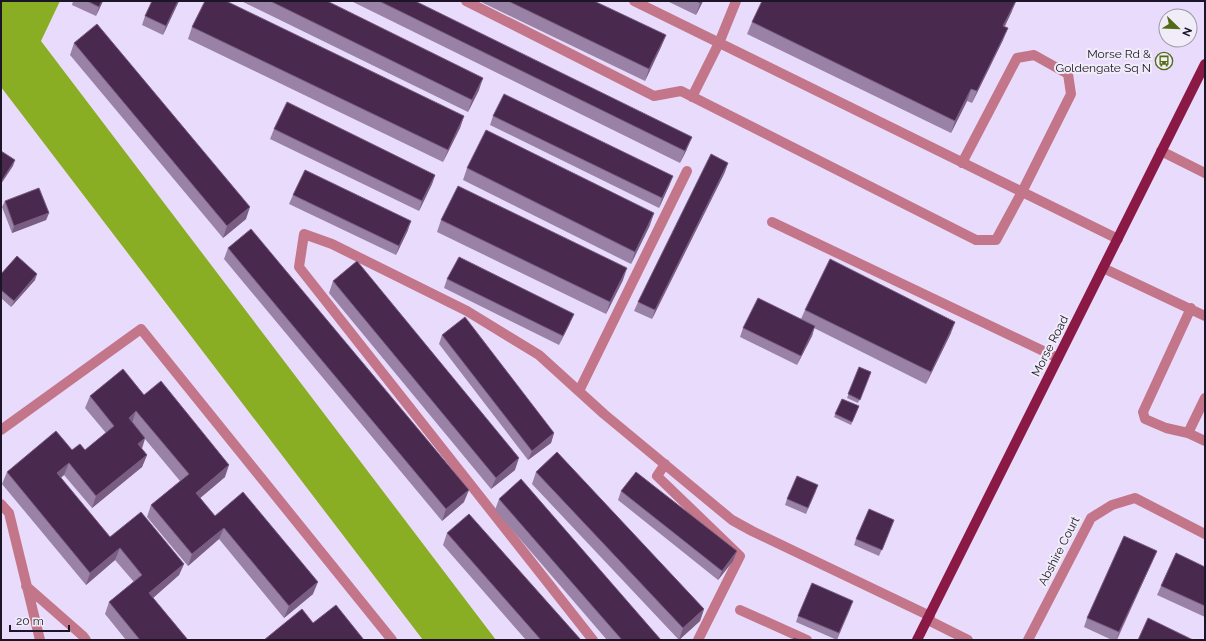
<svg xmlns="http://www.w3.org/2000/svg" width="1206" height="641" viewBox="0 0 1206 641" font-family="Raleway,sans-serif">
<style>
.forest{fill:#8aae23}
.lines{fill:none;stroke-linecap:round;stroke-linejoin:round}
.minor{stroke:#c3768a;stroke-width:10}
.major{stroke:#8b1945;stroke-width:10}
.wall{fill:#9982a5}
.shaded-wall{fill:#795e82}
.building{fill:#4a294e;stroke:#795e82}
.labels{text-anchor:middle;stroke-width:4;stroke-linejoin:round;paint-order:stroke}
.poi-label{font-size:12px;fill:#1c1427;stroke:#f1edf8;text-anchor:end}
.street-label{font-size:12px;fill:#1c1427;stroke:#f1edf8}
</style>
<rect width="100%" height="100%" fill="#e8dbfc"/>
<path class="forest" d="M1,1H60L41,41L496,640H423L1,87Z"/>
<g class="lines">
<path class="minor" d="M466,1L654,96L681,91L976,240H996L1022,192L1071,94L1068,74L1034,55L1017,58L962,163
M634,1L1118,239
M692,97L719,43L736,1
M1161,151L1205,173
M772,222L1058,358
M1103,268L1205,316
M1191,308L1143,412L1145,419L1166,428L1188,433L1205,398
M579,391L687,171
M1,430L141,329L392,640
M1188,433L1205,441
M665,464L657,476L740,556L698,640
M1,504L9,513L40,640
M26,586L83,636L86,640
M740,610L807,640
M928,620L968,640
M593,640L299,267L304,234L332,244L467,311L539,355L604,414L732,520L752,531L930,616
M1028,640L1091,518L1112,505L1135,498L1205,534"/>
<path class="major" d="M917,640L1205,64"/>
</g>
<path class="wall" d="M73,1H103L96,16L72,5Z
M152,1H179L163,35L142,25L145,16Z
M241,1H327L479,90L468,112Z
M351,1H415L687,149L680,163Z
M479,1H594L666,35L661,47L645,81Z
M667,1H703L696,15Z
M1012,11L1005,26L1003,40L972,103L967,101L951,133L747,34L752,22Z
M192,27L464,116L460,128L443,162L188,39Z
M74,43L246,219L223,238L70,55Z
M493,116L673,176L669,186L659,208L490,125Z
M274,129L435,175L432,184L419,211L270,139Z
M467,168L650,225L631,264L463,180Z
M725,172L652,319L634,311L638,302Z
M293,195L408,230L396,255L289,204Z
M5,201L49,213L46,220L12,233L2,207Z
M441,220L623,280L606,314L437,232Z
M228,248L464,502L442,521L224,259Z
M1,274L35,280L11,307L1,298Z
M447,279L570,323L559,345L444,288Z
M333,281L515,470L491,489L329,293Z
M805,310L951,333L926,384L814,328L812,336L797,365L740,337L743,328L801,319Z
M442,335L554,433L551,443L528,460L439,344Z
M859,367L871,372L858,403L847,398Z
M144,395L225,477L200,498L215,516L313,594L284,618L219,539L188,566L147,517L151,505L180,481L145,439L142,449L147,455L142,467L92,508L64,475L61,478L110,537L184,564L179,575L153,598L188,640H126L105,614L109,602L134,582L115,560L86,585L2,484L7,472L72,450H85L106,433L85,408L90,396Z
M842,399L859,406L851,425L834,417Z
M536,472L704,609L700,621L679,640L532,484Z
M621,491L733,561L718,580L618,500Z
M816,491L806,514L785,505L787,499Z
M499,499L661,640H607L495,510Z
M894,520L879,556L854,545L856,539Z
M447,533L581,640H526L443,545Z
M1153,560L1117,640H1112L1084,627L1087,618Z
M1205,567V617L1157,595L1161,586Z
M851,607L837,640L796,622L798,616Z"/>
<path class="shaded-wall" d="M102,1H103L96,16L99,7Z
M178,1H179L163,35L166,26Z
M701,1H703L696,15L700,3Z
M1016,1L1012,11L999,38L1003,26Z
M1008,28L1003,40L972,103L977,91Z
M666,35L661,47L645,81L649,69Z
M483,78L479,90L468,112L472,100Z
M971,89L967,101L951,133L955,121Z
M464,116L460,128L443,162L448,150Z
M692,137L687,149L680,163L685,151Z
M15,160L13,166L1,184V182Z
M728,163L725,172L652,319L655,310Z
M435,175L432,184L419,211L422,201Z
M673,176L669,186L659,208L662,198Z
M250,207L246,219L223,238L227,226Z
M49,213L46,220L12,233L14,226Z
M654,213L650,225L631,264L635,252Z
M411,221L408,230L396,255L399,246Z
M627,268L623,280L606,314L610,302Z
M37,274L35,280L11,307L14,301Z
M574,314L570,323L559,345L563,336Z
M955,322L951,333L926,384L931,372Z
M815,326L812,336L797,365L801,356Z
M136,411L132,423L129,418Z
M554,433L551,443L528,460L532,451Z
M145,438L141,450L138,444Z
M147,455L142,467L92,508L96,496Z
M519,458L515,470L491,489L496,478Z
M69,463L64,475L52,484L57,473Z
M229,465L225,477L192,505L196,493Z
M469,490L464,502L442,521L446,509Z
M224,528L219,539L188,566L192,554Z
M120,548L115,560L86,585L90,573Z
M737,551L733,561L718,580L722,571Z
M1157,551L1153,560L1116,640L1119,632Z
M184,564L179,575L145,605L149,593Z
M318,582L313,594L284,618L289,606Z
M704,609L700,621L679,640L683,628Z"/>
<path class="building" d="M87,1H102L99,7Z
M152,1H178L166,26L145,16Z
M205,1H226L464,116L448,150L192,27Z
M270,1H327L483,78L472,100Z
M379,1H415L692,137L685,151Z
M508,1H594L666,35L649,69Z
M696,1H701L700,3Z
M762,1H1016L1003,26L1008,28L977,91L971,89L955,121L752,22Z
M97,24L250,207L227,226L74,43Z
M504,94L673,176L662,198L493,116Z
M287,102L435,175L422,201L274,129Z
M486,130L654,213L635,252L467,168Z
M1,151L15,160L1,182Z
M711,154L728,163L655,310L638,302Z
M305,170L411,221L399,246L293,195Z
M458,186L627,268L610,302L441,220Z
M39,188L49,213L14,226L5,201Z
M251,229L469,490L446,509L228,248Z
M17,256L37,274L14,301L1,290V274Z
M459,257L574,314L563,336L447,279Z
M830,259L955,322L931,372L805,310Z
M357,261L519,458L496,478L333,281Z
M758,298L815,326L801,356L743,328Z
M465,317L554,433L532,451L442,335Z
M859,367L871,372L860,400L848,394Z
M123,369L144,395L161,381L229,465L196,493L215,516L243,492L318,582L289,606L224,528L192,554L151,505L189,474L136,411L129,418L145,438L138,444L147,455L96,496L69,463L57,473L110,537L141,512L184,564L149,593L188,640H140L109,602L142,575L120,548L90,573L7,472L56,431L72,450L80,444L85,450L114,426L90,396Z
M842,399L859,406L852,422L835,414Z
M557,452L704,609L683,628L536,472Z
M636,472L737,551L722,571L621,491Z
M797,476L818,485L808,508L787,499Z
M521,479L661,640H622L499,499Z
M869,509L894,520L882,550L856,539Z
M469,514L581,640H541L447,533Z
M1124,536L1157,551L1119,632L1087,618Z
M1176,553L1205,567V606L1161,586Z
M812,583L853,601L839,633L798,616Z
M336,605L364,640H264L302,609L313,623Z
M1148,618L1193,640H1138Z
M794,638L800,640H793Z"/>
<defs>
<symbol id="bus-ring" viewBox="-11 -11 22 22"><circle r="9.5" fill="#f1edf8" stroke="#546a19" stroke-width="1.5"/><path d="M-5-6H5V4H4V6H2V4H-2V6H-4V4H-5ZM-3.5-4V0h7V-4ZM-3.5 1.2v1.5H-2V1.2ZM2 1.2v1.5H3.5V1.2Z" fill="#546a19"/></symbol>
</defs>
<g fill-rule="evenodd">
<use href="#bus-ring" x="1154" y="51" width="20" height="20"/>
</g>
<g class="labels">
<g class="poi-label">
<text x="1151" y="58">Morse Rd &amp;<tspan x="1151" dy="14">Goldengate Sq N</tspan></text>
</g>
<g class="street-label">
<text transform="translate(1050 346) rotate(-63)" y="4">Morse Road</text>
<text transform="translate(1059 551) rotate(-63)" y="4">Abshire Court</text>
</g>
</g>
<rect width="1206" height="641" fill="none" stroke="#1c1427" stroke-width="4"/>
<g transform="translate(1178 28) rotate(113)"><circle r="19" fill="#f1edf8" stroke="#9c96a4"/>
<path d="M0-3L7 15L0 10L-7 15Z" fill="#546a19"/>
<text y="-6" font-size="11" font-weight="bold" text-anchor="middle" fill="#1c1427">N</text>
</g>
<path d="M10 625v6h59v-6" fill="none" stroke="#1c1427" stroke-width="2"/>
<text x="16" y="625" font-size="12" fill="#1c1427" stroke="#f1edf8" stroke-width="3" paint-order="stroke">20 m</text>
</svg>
